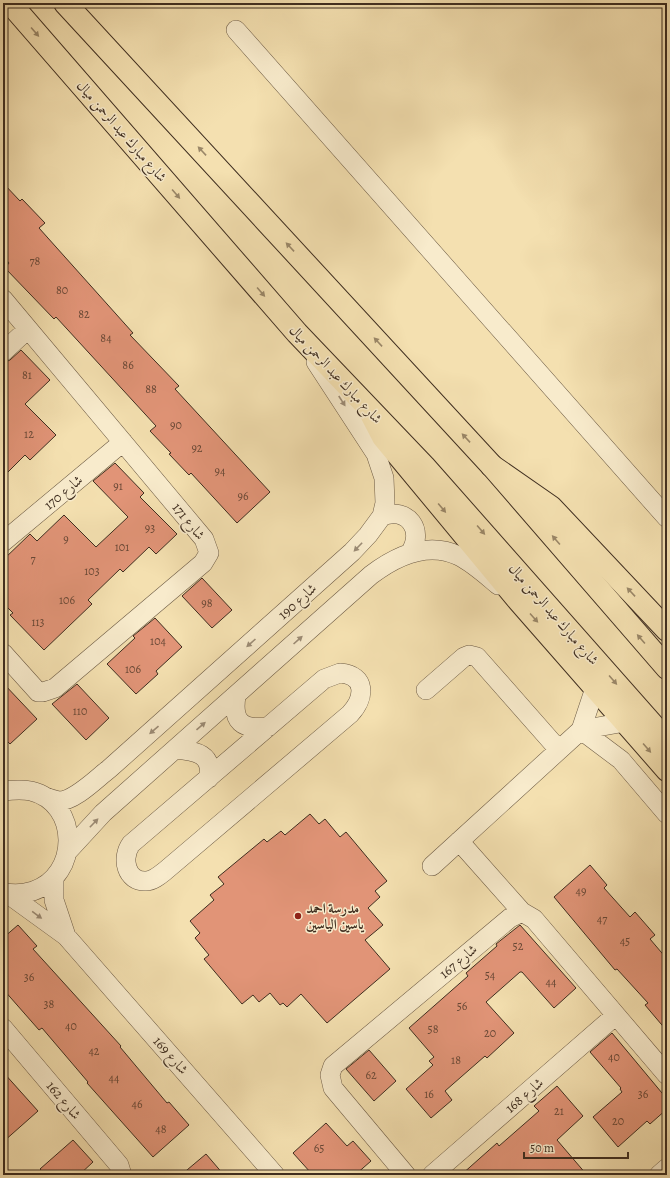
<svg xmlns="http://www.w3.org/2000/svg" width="670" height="1178" viewBox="0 0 670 1178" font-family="Alegreya,Amiri,serif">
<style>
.building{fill:#e19477;stroke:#3f2e20}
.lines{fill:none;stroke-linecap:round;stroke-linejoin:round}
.minor-casing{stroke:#6c5a44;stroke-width:20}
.major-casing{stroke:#3f2e20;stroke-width:24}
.highway-casing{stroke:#3f2e20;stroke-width:24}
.minor{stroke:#f8ebcc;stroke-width:19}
.major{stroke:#f4e0b0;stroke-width:22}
.highway{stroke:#f4e0b0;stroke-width:22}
.oneway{fill:#9a8768}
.oneway2{fill:#9c8c76}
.poi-dot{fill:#8f2418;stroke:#f8ebcc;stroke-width:1.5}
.labels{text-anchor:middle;stroke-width:3;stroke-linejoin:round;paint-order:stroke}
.number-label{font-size:12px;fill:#684836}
.street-label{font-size:14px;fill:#3f2e20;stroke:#f8ebcc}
.poi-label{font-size:14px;font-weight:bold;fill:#3f2e20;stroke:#f8ebcc;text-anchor:start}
</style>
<rect width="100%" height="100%" fill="#f4e0b0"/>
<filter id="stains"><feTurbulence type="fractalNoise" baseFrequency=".005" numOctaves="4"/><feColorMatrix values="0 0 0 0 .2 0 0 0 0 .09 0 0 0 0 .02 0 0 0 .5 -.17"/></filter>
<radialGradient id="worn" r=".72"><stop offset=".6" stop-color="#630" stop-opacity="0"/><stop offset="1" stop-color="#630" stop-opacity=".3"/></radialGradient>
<path class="building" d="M3,183L20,201L22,199L45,223L39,228L133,333L130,335L179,386L175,389L270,492L237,523L191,473L189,475L169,454L171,453L150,431L156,426L56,317L54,319L5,268L9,263L3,256Z
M21,350L50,380L25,404L56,435L30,460L25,455L3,477V363L10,360Z
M115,463L144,493L140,497L177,534L156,554L149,547L123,572L120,569L88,600L92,604L44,650L10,615L13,613L3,603V560L30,534L37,541L64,515L96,547L128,517L93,481Z
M202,578L232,610L212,628L182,596Z
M155,618L182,647L156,671L158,674L136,694L107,664L135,638L133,636Z
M3,683L37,719L10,744L3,737Z
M77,684L109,718L86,740L52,704Z
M310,814L319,824L325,819L340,837L346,832L387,881L375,891L380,897L368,908L383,925L365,940L390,969L327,1023L301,994L287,1007L283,1003L280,1005L270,993L259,1002L253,995L242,1004L204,959L209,955L195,938L200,933L190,921L214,900L210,895L224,884L218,877L264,839L267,842L281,831L285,835Z
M590,865L607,885L604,888L630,917L635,912L655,935L650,939L667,959V1031L645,1005L648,1003L617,969L615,970L554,897Z
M18,925L37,946L33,949L121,1046L120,1047L167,1103L169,1102L189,1125L153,1157L87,1083L88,1082L42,1028L39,1030L3,989V938Z
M520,925L576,988L554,1008L522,972H520L486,1002L514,1033L487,1058L485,1056L445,1091L452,1100L431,1118L406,1089L433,1065L429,1061L434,1057L409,1028L468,976L466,973L497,946L496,944Z
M612,1033L667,1099V1109L650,1124L647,1121L618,1147L593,1117L622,1092L620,1089L621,1088L590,1052Z
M369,1050L396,1081L374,1101L346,1069Z
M3,1072L38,1111L3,1142Z
M557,1086L583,1116L557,1140L587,1175H461L497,1143L499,1146L539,1111L534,1106Z
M326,1123L347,1146L353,1141L371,1161L355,1175H319L314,1170L311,1173L293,1153Z
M73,1140L93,1162L79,1175H46L40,1169Z
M206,1154L224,1175H181Z"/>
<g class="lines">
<defs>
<path id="minor" d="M236,30L667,518
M3,299L204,539L209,553L203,563L55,688L43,692H38L3,653
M3,352L28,329
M382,516C408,507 425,530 410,553
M3,542L123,442
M340,673C367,675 365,698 350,714L165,871C160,875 153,881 146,881C126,882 121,858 131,844L324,679Z
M426,690L464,657L469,655L477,657L559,750
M236,696C232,722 242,730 268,727
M581,730L621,760L667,814
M581,730L625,722
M176,749C196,751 213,754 209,778
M3,791C12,790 21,789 31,791C80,803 80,876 33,891C23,894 13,895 3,892
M43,796C48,798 54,800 59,801C75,801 97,778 109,769L352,552L368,535L382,516L385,503L384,478L376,454L316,362
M459,841L522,912L534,919L667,1075
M68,851L103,813L371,575C396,556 428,541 459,556C473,563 486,575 498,585
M432,866L581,730L595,688
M54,879V900L66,936
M8,894L66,936L275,1175
M3,1028L119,1165L122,1175
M406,1175L333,1088L330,1075L333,1066L510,918L522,912
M432,1175L616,1015
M659,1175L667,1168"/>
<path id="major" d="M10,3L297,333L424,466L667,741
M65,3L492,466L667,668"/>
<path id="highway" d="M369,410L383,437L519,601L667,770
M492,466L551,507L667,630"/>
</defs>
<use href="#minor" class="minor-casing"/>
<use href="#major" class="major-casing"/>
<use href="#highway" class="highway-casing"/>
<use href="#minor" class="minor"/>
<use href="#major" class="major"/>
<use href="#highway" class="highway"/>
</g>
<defs><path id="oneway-solid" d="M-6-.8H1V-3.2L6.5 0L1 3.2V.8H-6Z"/></defs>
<g class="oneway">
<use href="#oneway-solid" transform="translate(35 32) rotate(49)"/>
<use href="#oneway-solid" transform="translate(202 151) rotate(-133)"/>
<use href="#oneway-solid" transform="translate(176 194) rotate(49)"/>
<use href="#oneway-solid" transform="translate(290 247) rotate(-133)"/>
<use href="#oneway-solid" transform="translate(261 292) rotate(49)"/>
<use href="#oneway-solid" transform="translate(378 342) rotate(-133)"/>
<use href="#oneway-solid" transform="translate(466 438) rotate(-133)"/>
<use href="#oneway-solid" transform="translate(442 508) rotate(50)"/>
<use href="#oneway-solid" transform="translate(481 530) rotate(49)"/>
<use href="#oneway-solid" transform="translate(556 540) rotate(-131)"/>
<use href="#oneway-solid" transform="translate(631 592) rotate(-133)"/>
<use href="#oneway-solid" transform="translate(534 618) rotate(48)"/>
<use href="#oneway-solid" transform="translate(641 639) rotate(-131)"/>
<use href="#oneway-solid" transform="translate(613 680) rotate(49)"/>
<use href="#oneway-solid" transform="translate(647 748) rotate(49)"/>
</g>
<g class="oneway2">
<use href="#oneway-solid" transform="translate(342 401) rotate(57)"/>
<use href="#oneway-solid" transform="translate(358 547) rotate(134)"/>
<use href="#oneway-solid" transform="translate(298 640) rotate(-42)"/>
<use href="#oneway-solid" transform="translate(251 643) rotate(138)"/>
<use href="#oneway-solid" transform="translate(201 726) rotate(-41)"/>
<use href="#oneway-solid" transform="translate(154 730) rotate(139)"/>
<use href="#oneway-solid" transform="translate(94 823) rotate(-46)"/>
<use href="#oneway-solid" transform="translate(37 915) rotate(36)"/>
</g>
<circle class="poi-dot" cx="298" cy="916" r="4"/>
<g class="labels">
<g class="number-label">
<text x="35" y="265">78</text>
<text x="62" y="294">80</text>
<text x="84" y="318">82</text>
<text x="106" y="342">84</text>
<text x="128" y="369">86</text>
<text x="27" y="379">81</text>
<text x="151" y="393">88</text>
<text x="176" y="429">90</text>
<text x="29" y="438">12</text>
<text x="197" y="452">92</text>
<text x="220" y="475">94</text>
<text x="118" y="490">91</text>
<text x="243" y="500">96</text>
<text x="150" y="532">93</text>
<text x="66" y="543">9</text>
<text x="122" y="551">101</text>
<text x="33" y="563">7</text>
<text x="92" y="575">103</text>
<text x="67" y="604">106</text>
<text x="207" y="607">98</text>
<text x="38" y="626">113</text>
<text x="158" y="645">104</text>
<text x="133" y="673">106</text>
<text x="80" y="715">110</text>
<text x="581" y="895">49</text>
<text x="602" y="923">47</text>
<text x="625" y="945">45</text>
<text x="518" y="950">52</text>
<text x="490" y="979">54</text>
<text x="29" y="981">36</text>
<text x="551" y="986">44</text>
<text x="49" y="1008">38</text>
<text x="462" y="1010">56</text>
<text x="71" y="1030">40</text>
<text x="433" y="1033">58</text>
<text x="490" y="1037">20</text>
<text x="94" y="1055">42</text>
<text x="614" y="1061">40</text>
<text x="456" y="1064">18</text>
<text x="371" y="1079">62</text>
<text x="114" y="1082">44</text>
<text x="429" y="1098">16</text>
<text x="643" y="1098">36</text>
<text x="137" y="1108">46</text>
<text x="559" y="1115">21</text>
<text x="618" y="1125">20</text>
<text x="161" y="1133">48</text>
<text x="319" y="1152">65</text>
</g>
<g class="street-label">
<text transform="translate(122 131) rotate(49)" y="5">شارع مبارك عبد الرحمن ميال</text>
<text transform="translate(336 374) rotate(47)" y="5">شارع مبارك عبد الرحمن ميال</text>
<text transform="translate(63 492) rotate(-40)" y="5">شارع 170</text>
<text transform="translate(189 521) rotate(51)" y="5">شارع 171</text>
<text transform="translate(297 601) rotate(-42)" y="5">شارع 190</text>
<text transform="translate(554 614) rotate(49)" y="5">شارع مبارك عبد الرحمن ميال</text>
<text transform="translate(458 961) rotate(-40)" y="5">شارع 167</text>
<text transform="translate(171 1055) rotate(49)" y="5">شارع 169</text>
<text transform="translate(524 1095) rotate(-41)" y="5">شارع 168</text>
<text transform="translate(64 1100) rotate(50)" y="5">شارع 162</text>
</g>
<g class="poi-label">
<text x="306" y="913">مدرسة احمد<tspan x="306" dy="16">ياسين الياسين</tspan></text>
</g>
</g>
<rect width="670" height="1178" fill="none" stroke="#f4e0b0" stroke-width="16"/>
<rect x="4" y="4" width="662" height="1170" fill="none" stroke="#3f2e20" stroke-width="2"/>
<rect x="8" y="8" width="654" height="1162" fill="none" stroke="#3f2e20"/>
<path d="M524 1152v6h104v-6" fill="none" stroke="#3f2e20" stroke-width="2"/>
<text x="530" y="1152" font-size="12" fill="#3f2e20" stroke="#f8ebcc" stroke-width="3" paint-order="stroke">50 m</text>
<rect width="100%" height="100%" filter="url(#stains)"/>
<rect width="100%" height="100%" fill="url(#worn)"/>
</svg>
